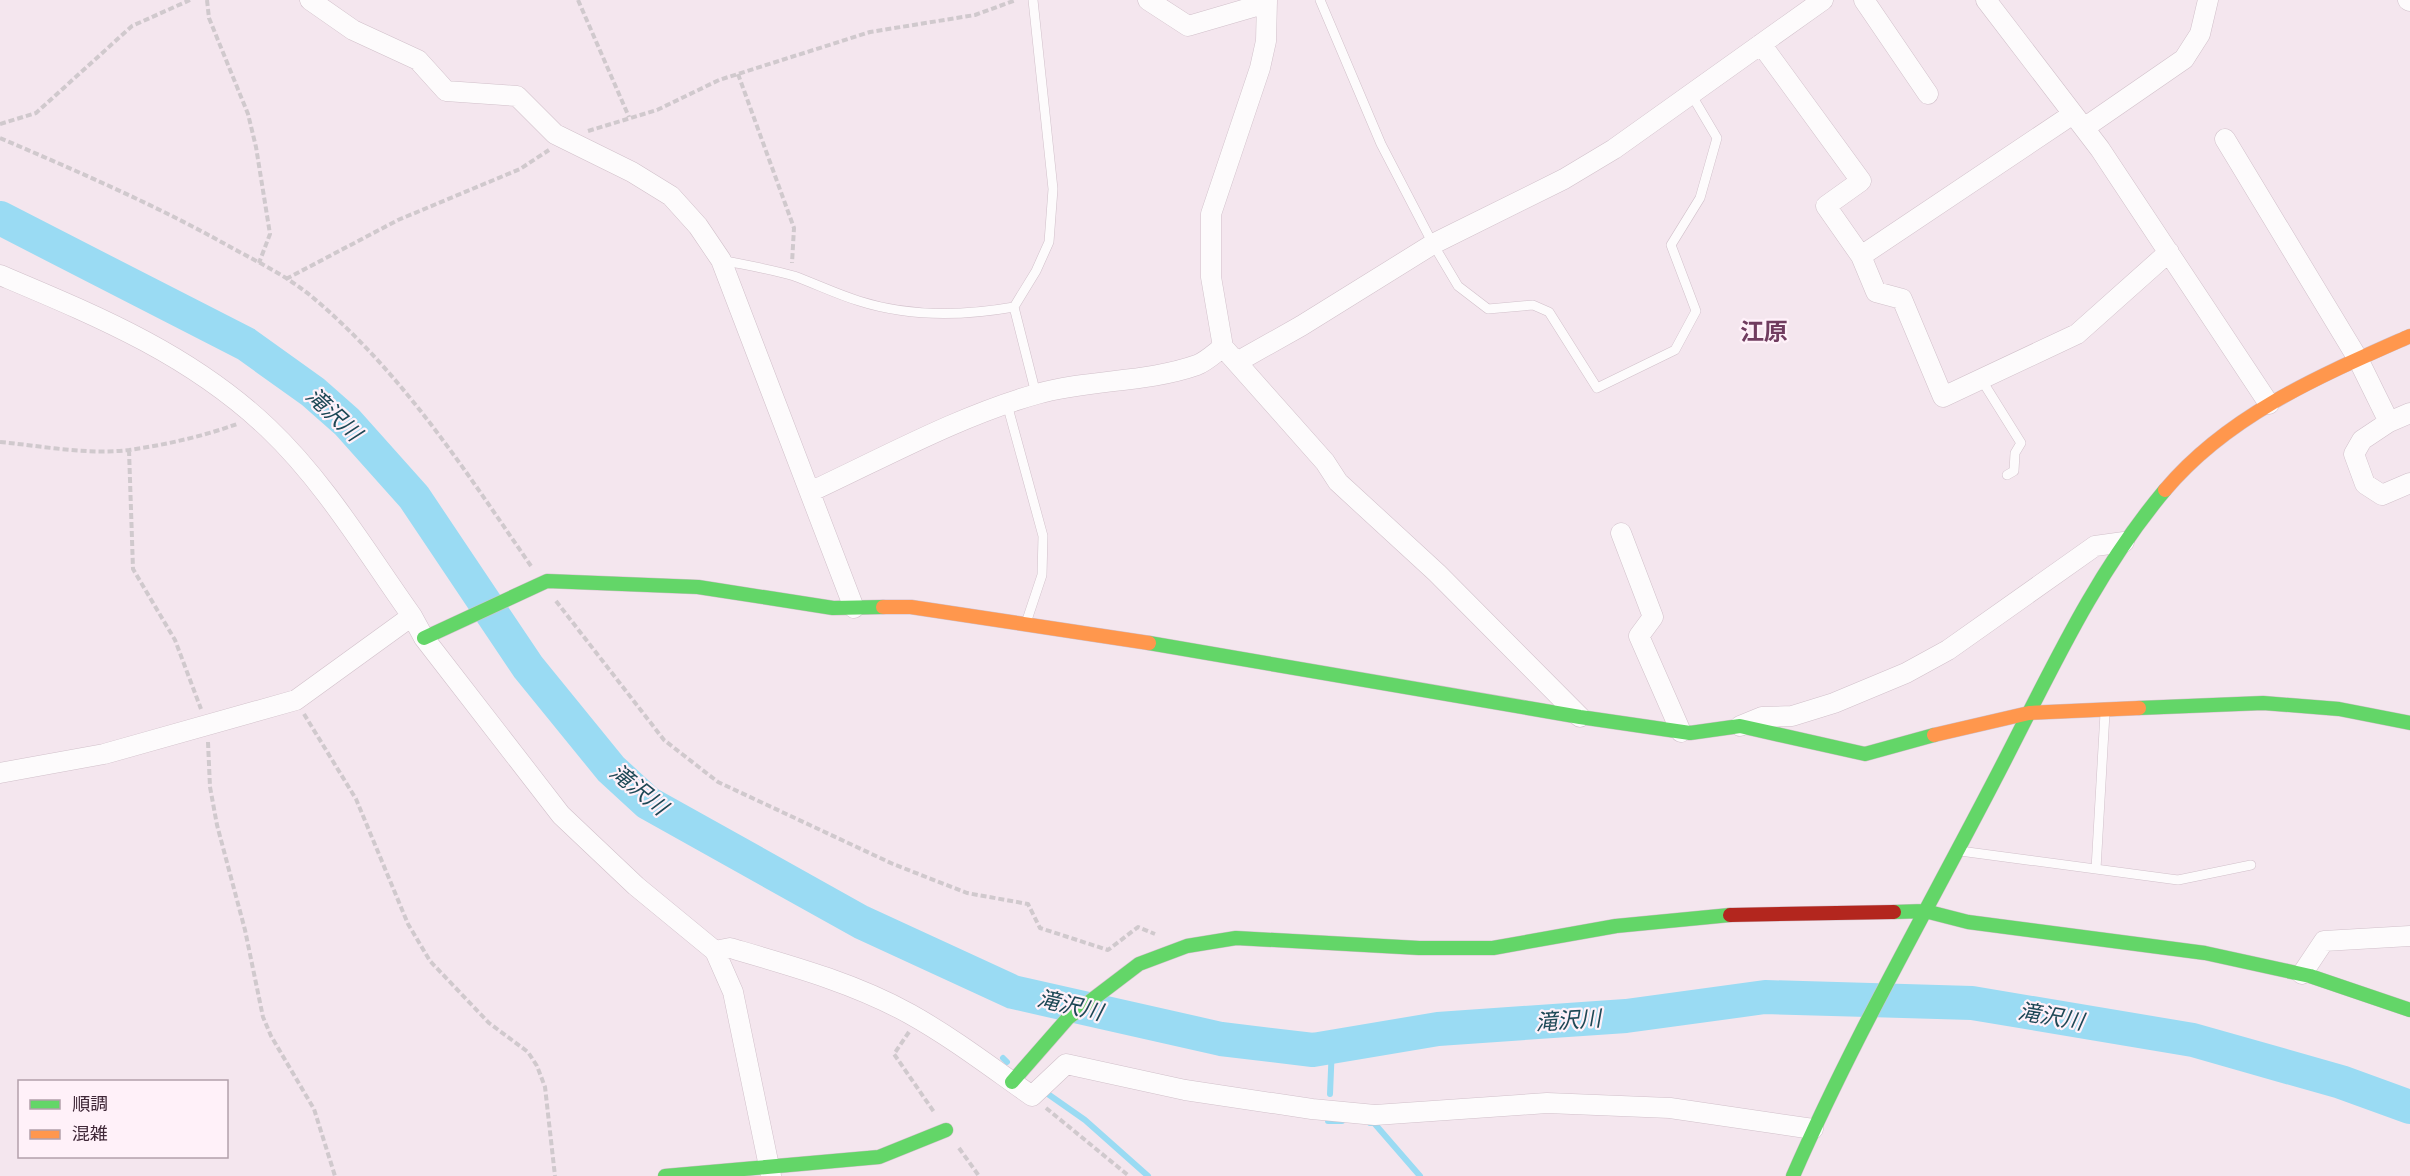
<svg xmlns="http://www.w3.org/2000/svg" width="2410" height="1176" viewBox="0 0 2410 1176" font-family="Inter,'Noto Sans JP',sans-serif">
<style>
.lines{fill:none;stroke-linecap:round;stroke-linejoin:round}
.stream{stroke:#9adbf3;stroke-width:6}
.river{stroke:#9adbf3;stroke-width:34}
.lane-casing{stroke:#d1c0ca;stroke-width:10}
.street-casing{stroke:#d1c0ca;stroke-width:21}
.fast-casing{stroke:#d1c0ca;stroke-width:15}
.slow-casing{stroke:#d1c0ca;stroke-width:15}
.jam-casing{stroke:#d1c0ca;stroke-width:15}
.path{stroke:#d0c9cd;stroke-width:4;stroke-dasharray:6 3;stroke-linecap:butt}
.lane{stroke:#fdfbfc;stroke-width:9}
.street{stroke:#fdfbfc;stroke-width:20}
.fast{stroke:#63d668;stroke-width:14}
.slow{stroke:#ff974d;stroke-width:14}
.jam{stroke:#b3261e;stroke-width:14}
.labels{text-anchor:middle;stroke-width:4.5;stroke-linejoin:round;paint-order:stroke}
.water-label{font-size:22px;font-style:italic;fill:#1d4856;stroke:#fff1f9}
.quarter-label{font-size:24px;font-weight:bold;fill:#703c5f;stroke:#fff1f9}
</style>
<rect width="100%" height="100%" fill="#f4e6ee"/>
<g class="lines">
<path class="stream" d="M1003,1058L1007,1062
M1045,1092L1085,1120L1148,1176
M1330,1094L1332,1046
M1328,1121H1342
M1370,1123H1374L1420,1176"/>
<path class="river" d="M0,218L246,344L313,392L347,422L414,497L528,667L611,769L648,803L861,922L1013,992L1221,1039L1313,1050L1438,1029L1626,1016L1765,997L1972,1003L2193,1040L2341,1082L2410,1107"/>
<defs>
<path id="lane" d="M1320,0L1381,144L1433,244L1458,286L1488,309L1533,305L1549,312L1597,388L1675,350L1696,311L1671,245L1700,198L1717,138L1691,94
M721,260C745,265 770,269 794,276C816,284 836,294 859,301C909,317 963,316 1014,307L1036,271L1049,242L1053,189L1033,0
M1014,307L1036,394
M1981,379L2021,443L2015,453L2014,471L2007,475
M1007,404L1043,536L1042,575L1026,623
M1960,851L2178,880L2251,865
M2096,869L2105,713"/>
<path id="street" d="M310,0L353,30L418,60L446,91L517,96L555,134L632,172L671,196L698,226L721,260L854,608
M1148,0L1188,26L1267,3
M1267,0L1266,41L1260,68L1211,214V277L1223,347L1325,462L1338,482L1437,573L1580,717
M1864,0L1928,94
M1986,0L2100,149L2269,404
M2408,0L2410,1
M1761,44L1861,181L1826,206L1861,256
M2073,114L1861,256L1876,292L1902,299L1943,397L2077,334L2169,252
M2084,128L2184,59L2200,34L2208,0
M2225,139L2358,359L2389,422L2410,413
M0,275C97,316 190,354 268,428C325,482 367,553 412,616L424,638L561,815L636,886L715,951L733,992L771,1176
M1237,362L1301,326L1433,244L1564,179L1614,149L1823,0
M2389,422L2362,440L2354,454L2365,484L2382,495L2410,483
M812,491C883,458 961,415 1037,394C1089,379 1146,383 1197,365C1207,361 1216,352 1223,347
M1621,533L1653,617L1639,636L1681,732
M1740,726L1762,717L1792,716L1834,703L1906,673L1948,650L2095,546L2124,542
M0,773L104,754L296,700L412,616
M715,951L730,948C792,966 854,983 910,1014C953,1038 992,1068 1032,1096L1066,1064L1185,1090L1312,1109L1375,1115L1547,1103L1670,1108L1813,1129
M2302,974L2324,941L2410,936"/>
<path id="fast" d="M424,638L547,581L698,587L833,608L883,607
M1149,643L1580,717L1690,733L1740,726L1865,754L1934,735
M2139,708L2263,703L2339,709L2410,723
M1894,912L1925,911L1968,922L2205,953L2310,976L2410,1010
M1012,1082L1068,1018L1139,964L1187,946L1236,938L1419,948H1493L1616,926L1730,915
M665,1176L879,1157L946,1130
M1793,1176C1852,1041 1925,914 1993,783C2046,682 2091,578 2165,490"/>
<path id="slow" d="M2165,490C2229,414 2322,375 2410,336
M883,607H911L1149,643
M1934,735L2029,713L2139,708"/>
<path id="jam" d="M1730,915L1894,912"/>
</defs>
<use href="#lane" class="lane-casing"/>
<use href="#street" class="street-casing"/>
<use href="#fast" class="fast-casing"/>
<use href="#slow" class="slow-casing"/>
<use href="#jam" class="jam-casing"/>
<path class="path" d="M207,0L209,18L248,114L256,147L270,234L259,263
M578,0L629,117
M738,74L794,228L792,263
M0,124L36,113L132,26L190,0
M588,131L657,110L719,80L870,32L975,15L1016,0
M0,138C79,172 158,206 234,249C260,263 288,277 311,296C402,372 464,469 531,566
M286,279L398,220L520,169L549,150
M0,442C42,446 87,455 129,450C165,445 204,436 237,424
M129,450L133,569L175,640L201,709
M556,601L664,740L718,782L893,864L967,893L1028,904L1040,928L1108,950L1138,927L1155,934
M304,714L356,799L408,924L430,961L489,1023L528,1052L537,1066L545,1087L555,1176
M208,742L210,787L217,825L245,930L263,1017L271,1036L314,1109L335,1176
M909,1032L894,1054L934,1112
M1046,1108L1129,1176
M959,1148L979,1176"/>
<use href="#lane" class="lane"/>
<use href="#street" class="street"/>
<use href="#fast" class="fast"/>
<use href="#slow" class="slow"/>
<use href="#jam" class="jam"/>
</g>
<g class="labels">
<g class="water-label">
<text transform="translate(334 414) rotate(43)" y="8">滝沢川</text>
<text transform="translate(639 789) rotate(39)" y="8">滝沢川</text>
<text transform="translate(1070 1005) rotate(13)" y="8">滝沢川</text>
<text transform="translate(2051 1016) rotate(10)" y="8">滝沢川</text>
<text transform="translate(1568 1020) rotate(-4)" y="8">滝沢川</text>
</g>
<g class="quarter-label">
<text x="1764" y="340">江原</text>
</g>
</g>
<rect x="18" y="1080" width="210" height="78" fill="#fff1f9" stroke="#b2a0ab" stroke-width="1.5"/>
<rect x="30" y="1100" width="30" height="9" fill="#63d668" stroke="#b2a0ab" stroke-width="1.5"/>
<text x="72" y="1110" font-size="18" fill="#3f2737">順調</text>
<rect x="30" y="1130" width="30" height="9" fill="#ff974d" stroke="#b2a0ab" stroke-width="1.5"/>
<text x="72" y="1140" font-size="18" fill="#3f2737">混雑</text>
</svg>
